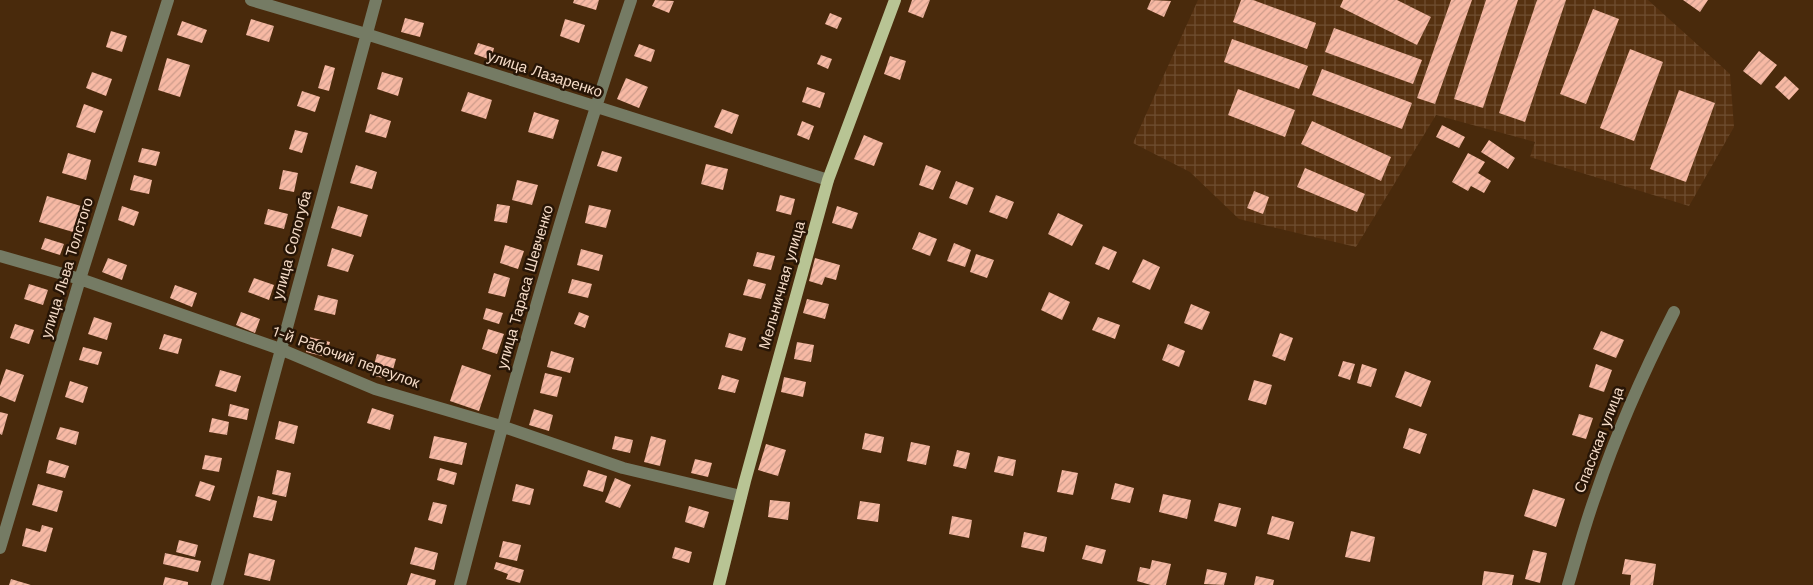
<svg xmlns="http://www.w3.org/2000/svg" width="1813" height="585" viewBox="0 0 1813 585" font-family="'Work Sans',sans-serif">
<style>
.industrial{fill:url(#industrial-grid)}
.building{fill:url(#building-hatch)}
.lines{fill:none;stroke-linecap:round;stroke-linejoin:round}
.minor{stroke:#757b64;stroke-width:12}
.major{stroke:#b8c494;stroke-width:12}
.labels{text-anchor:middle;stroke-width:5;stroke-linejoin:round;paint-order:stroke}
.street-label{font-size:15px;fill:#f6dcc8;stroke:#271506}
</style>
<defs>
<pattern id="industrial-grid" width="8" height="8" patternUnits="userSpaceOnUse" patternTransform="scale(1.25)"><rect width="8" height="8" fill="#563110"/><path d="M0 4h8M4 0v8" fill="none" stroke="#6f4e31"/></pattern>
<pattern id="building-hatch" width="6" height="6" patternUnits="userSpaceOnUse" patternTransform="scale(1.25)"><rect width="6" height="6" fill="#f7b9a4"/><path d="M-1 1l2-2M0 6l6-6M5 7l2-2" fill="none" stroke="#cc9b8a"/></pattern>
</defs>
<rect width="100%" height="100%" fill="#492a0c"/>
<path class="industrial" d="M1198,0H1648L1730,74L1734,127L1689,206L1530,157L1535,142L1436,115L1356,247L1239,219L1190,172L1133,143Z"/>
<path class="building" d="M574,0H599L596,10L573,3Z
M655,0L674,1L669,13L652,6Z
M912,0H930L923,18L908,12Z
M1151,0L1171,1L1164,17L1147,9Z
M1241,0H1253L1316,23L1307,49L1233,22Z
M1343,0H1397L1431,17L1417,45L1340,7Z
M1451,0H1472L1435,104L1417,98Z
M1486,0H1518L1483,108L1454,99Z
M1537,0H1566L1525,122L1499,113Z
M1683,0H1708L1700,12Z
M1593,9L1619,19L1586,104L1560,94Z
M830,13L842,18L837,29L825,24Z
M405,18L424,23L420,37L401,32Z
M251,19L274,26L269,42L246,35Z
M565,19L585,25L579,43L560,36Z
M182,21L207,30L202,43L177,35Z
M1334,28L1422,60L1413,84L1325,52Z
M111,31L127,36L122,52L106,47Z
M1232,39L1308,66L1299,89L1224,62Z
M478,43L494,48L491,60L474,54Z
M639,44L655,50L651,62L634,56Z
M1630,49L1663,62L1634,141L1600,128Z
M1759,51L1777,65L1761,85L1743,71Z
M821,55L832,59L828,69L817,64Z
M890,56L906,61L900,80L884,74Z
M167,58L190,65L180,97L158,90Z
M325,65L335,68L329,91L318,88Z
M1322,69L1412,103L1402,129L1312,95Z
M92,72L112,79L106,96L86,88Z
M382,72L403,78L398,96L377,89Z
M1785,76L1799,89L1789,100L1775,87Z
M626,78L648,87L639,108L617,99Z
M807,87L825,93L820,108L802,102Z
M1238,89L1295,110L1285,137L1228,115Z
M1679,90L1715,103L1686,182L1650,169Z
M302,91L320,97L315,112L297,106Z
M468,92L492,100L486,119L461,111Z
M84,104L103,111L95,133L76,127Z
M722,109L739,115L732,134L714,127Z
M534,112L559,120L553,139L528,132Z
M370,114L391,121L386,138L365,132Z
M802,121L814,126L809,140L797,135Z
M1312,121L1391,157L1381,181L1301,144Z
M1442,125L1465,137L1459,148L1436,137Z
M295,130L308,133L302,153L289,149Z
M864,135L883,143L874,166L854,159Z
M1489,140L1515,158L1508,169L1481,152Z
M142,148L160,152L156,166L138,162Z
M602,151L622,157L617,172L597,166Z
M68,153L91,160L86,180L62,173Z
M1468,153L1485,162L1478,173L1491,181L1484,193L1471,186L1468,191L1452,182Z
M706,164L728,169L723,190L701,184Z
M356,165L377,172L372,189L350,183Z
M926,165L941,171L933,190L919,185Z
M1305,168L1365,194L1357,212L1297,187Z
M283,170L298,173L294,192L279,189Z
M134,175L152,180L149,194L130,190Z
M517,180L538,185L532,205L512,200Z
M956,181L974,188L967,205L949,198Z
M1254,191L1269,197L1263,214L1247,208Z
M780,195L795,199L791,215L776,211Z
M996,195L1014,202L1007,219L989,212Z
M47,196L81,206L73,232L39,222Z
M497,204L510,206L507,223L494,221Z
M589,205L611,210L606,228L585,223Z
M122,206L139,212L134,226L118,220Z
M338,206L368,215L361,237L331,228Z
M837,206L858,213L852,229L832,223Z
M268,209L288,214L284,229L264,224Z
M1058,213L1083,225L1072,246L1048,234Z
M919,232L937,239L930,256L912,249Z
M45,238L64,244L60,255L41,249Z
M954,243L971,250L965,267L947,261Z
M505,245L524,251L518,269L500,263Z
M1103,246L1117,252L1109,270L1095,264Z
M332,248L354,255L348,272L327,266Z
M581,249L603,255L599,271L577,265Z
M757,252L775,256L771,270L753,266Z
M976,254L994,260L987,278L970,272Z
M108,258L127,265L122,280L102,272Z
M815,258L840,265L836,280L825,277L822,285L809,281Z
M1143,259L1160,267L1150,290L1132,282Z
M494,273L510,278L505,297L488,293Z
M254,278L274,285L269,300L248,292Z
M572,279L592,284L588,298L568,293Z
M748,279L766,284L761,299L743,295Z
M29,284L48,290L43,305L24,299Z
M175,285L197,293L192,307L170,298Z
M1049,292L1070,302L1062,320L1041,310Z
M318,295L338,300L335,315L314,310Z
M807,299L829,304L825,319L803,313Z
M1191,304L1210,312L1202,330L1184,323Z
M486,308L503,313L499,324L483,319Z
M241,312L260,319L255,333L236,325Z
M579,312L589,316L585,328L574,324Z
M94,317L112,323L107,340L88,334Z
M1098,317L1120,325L1115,339L1092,330Z
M15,324L34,330L29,344L10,338Z
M488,329L504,334L497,354L482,349Z
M1601,331L1624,340L1616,358L1593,349Z
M729,333L746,338L742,351L725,347Z
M1280,333L1293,338L1285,361L1272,356Z
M164,334L182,339L178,354L159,349Z
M309,337L330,342L326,357L306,352Z
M797,342L814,345L811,362L794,359Z
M1168,344L1185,351L1179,367L1162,360Z
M83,347L102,352L98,365L79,360Z
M551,351L574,358L570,373L547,367Z
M377,354L396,359L390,380L371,375Z
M1343,361L1355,364L1350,380L1338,376Z
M1362,364L1377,369L1371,387L1357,383Z
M1596,364L1612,370L1604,392L1589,387Z
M462,365L491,375L479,411L450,401Z
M6,369L24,375L15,402L0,396V386Z
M220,370L241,376L236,392L215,386Z
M1405,371L1431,381L1421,407L1395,397Z
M545,373L562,377L557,397L540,393Z
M722,375L739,380L735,393L718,389Z
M784,377L806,382L803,397L781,392Z
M1254,380L1272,385L1266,405L1248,400Z
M70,381L88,387L83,403L65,397Z
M230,404L249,409L247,420L228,416Z
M372,408L394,415L390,430L367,423Z
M534,409L553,415L549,431L529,425Z
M0,412L8,414L2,435L0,434Z
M1579,414L1593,418L1586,439L1572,435Z
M212,418L229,422L227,435L209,432Z
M279,421L298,426L294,444L275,439Z
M60,427L79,432L76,445L56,439Z
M1409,428L1427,434L1420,454L1403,448Z
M865,433L884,437L881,453L862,449Z
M434,436L467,443L462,465L429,458Z
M615,436L633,440L630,453L612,449Z
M651,436L666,440L660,466L644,462Z
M911,442L930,446L926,465L907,461Z
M766,444L786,450L778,476L758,470Z
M957,450L970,453L966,469L953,466Z
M205,455L222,458L219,472L202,469Z
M998,456L1016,460L1013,476L994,472Z
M695,459L712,463L708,477L691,473Z
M49,460L69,466L65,478L46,473Z
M440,468L457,473L454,485L437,480Z
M277,470L291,473L286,497L272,494Z
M588,470L607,476L603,492L583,486Z
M1062,470L1078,473L1073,495L1057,492Z
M615,478L631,485L620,508L605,502Z
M200,481L215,486L210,501L195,496Z
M1115,483L1134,488L1130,503L1111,499Z
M38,484L63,491L57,512L32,505Z
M516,484L534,489L530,505L512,501Z
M1533,489L1565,499L1556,527L1524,516Z
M1163,494L1191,500L1187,519L1159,512Z
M258,496L277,501L272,521L253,517Z
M770,500L790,502L788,520L768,517Z
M860,501L880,504L878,522L857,519Z
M433,502L447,505L442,524L428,520Z
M1219,503L1241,508L1236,527L1214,521Z
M689,506L709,512L704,528L685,522Z
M952,516L972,520L969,538L949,534Z
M1272,516L1294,522L1289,540L1267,534Z
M42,525L53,528L46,552L22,546L26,528L40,532Z
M1351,531L1375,537L1370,562L1345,557Z
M1024,532L1047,537L1044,552L1021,547Z
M179,540L198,545L195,557L176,552Z
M503,541L521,545L517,561L499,557Z
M1086,545L1106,550L1102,564L1082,559Z
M415,547L438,553L434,570L410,564Z
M675,547L692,552L689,563L672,558Z
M1533,550L1547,553L1540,583L1525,579Z
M165,553L201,561L198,572L163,564Z
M249,553L275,560L270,581L244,575Z
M1625,559L1656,564L1653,585H1630L1631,575L1622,574Z
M1152,560L1171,564L1166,585H1151L1137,581L1140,567L1150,569Z
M496,562L524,570L520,583L506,579L508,574L494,569Z
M1207,569L1227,573L1224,585L1204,584Z
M1484,571L1514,575L1512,585H1482Z
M411,573L436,580L435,585H407Z
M1256,576L1274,580L1273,585H1254Z
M165,577L188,582V585H163Z
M11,579L31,585H9Z"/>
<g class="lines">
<path class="minor" d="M251,0L366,34L828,180
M0,256L80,279L280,349L375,389L501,426L623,468L741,496
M0,548L80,279L168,0
M217,585L376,0
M460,585C511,389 566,192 631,0
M1568,585C1577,555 1585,524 1596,494C1617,431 1644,371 1674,312"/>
<path class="major" d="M719,585L745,481L828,180L895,0"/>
</g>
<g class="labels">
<g class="street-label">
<text transform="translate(545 74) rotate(18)" y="5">улица Лазаренко</text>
<text transform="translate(292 245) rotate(-75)" y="5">улица Сологуба</text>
<text transform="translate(67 268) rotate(-73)" y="5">улица Льва Толстого</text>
<text transform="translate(782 285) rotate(-74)" y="5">Мельничная улица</text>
<text transform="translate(525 287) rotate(-74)" y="5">улица Тараса Шевченко</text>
<text transform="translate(346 357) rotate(20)" y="5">1-й Рабочий переулок</text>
<text transform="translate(1599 440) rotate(-69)" y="5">Спасская улица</text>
</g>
</g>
</svg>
